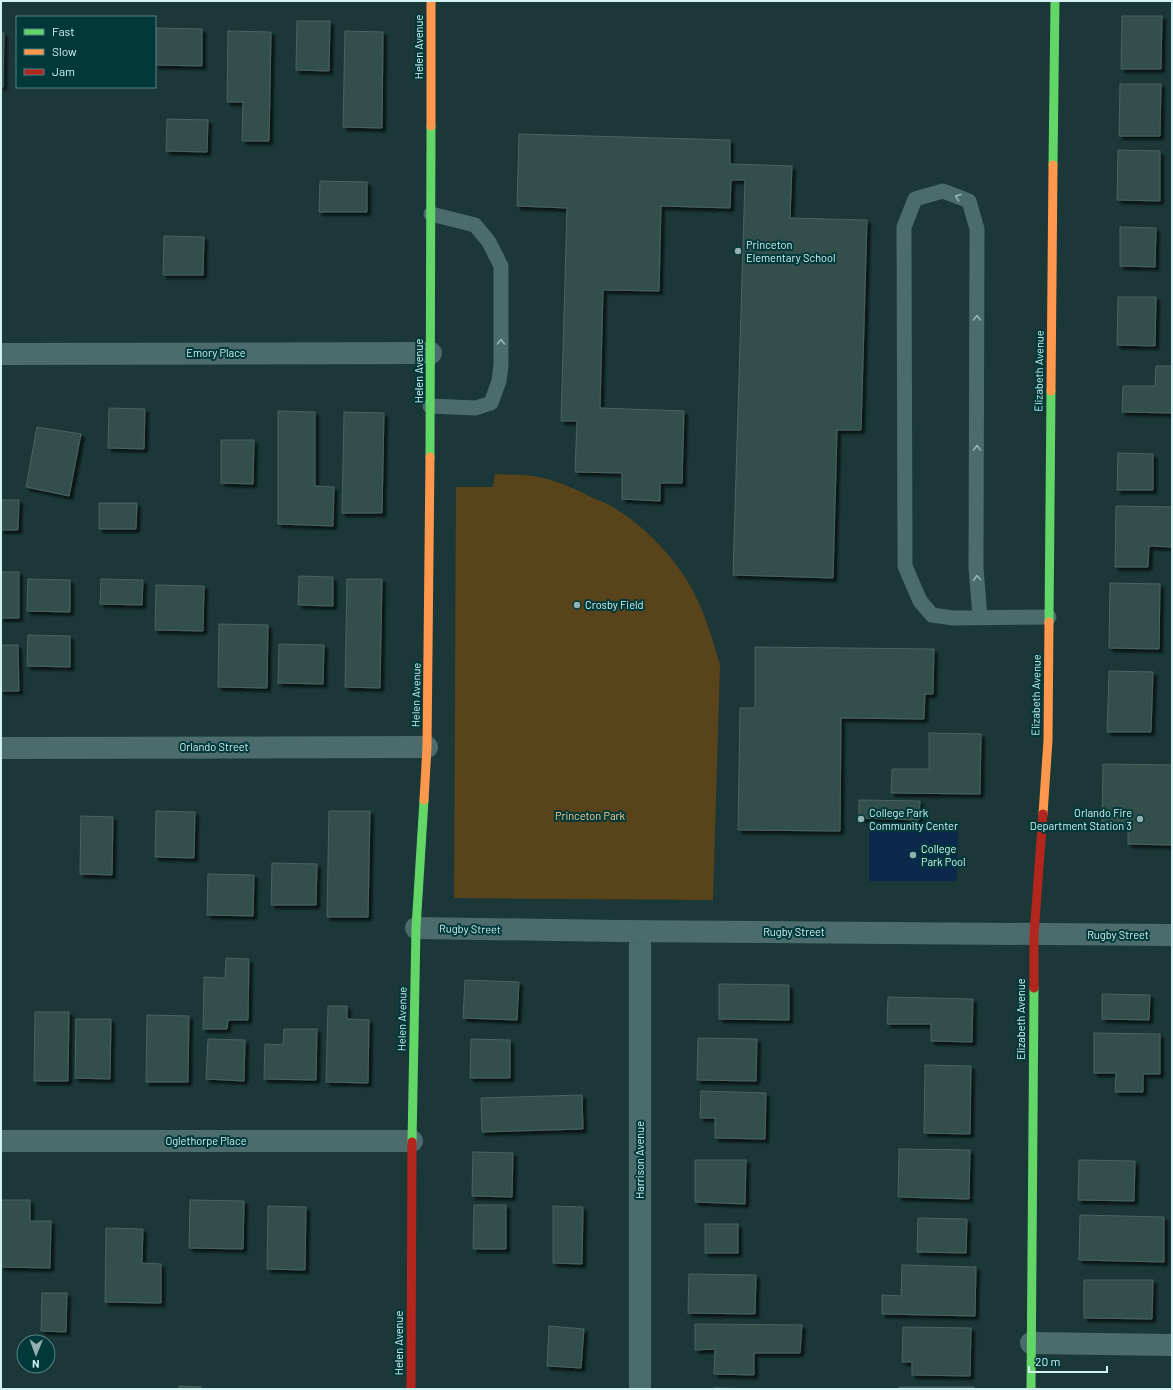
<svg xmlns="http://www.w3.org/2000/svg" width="1173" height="1390" viewBox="0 0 1173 1390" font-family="Barlow,sans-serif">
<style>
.green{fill:#58431a}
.water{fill:#0c294b}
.building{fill:#334f4c;stroke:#4b6260;filter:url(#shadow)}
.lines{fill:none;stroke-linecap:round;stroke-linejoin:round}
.lane{stroke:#4b6b6c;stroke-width:15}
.street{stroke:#4b6b6c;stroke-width:22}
.fast{stroke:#63d668;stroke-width:9}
.slow{stroke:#ff974d;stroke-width:9}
.jam{stroke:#b3261e;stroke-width:9}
.oneway{stroke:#96b6b6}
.poi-dot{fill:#93b1b1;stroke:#013839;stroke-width:1.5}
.labels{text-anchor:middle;stroke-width:4;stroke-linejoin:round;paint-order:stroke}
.street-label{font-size:11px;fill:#d3f3f3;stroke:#013839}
.poi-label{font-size:11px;fill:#d3f3f3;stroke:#013839;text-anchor:start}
.park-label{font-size:11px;fill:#fbcf8f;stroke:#013839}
</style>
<defs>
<filter id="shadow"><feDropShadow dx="3.5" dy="3.5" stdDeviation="1" flood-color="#0009"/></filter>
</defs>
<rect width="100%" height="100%" fill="#1b3737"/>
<path class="green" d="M495,474C509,475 524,474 538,477C554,480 569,486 583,493C592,498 602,501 611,506C643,524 678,560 694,593C706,616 713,641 720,665L713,900L454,898L456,487H493Z"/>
<path class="water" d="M869,828H958L957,881H869Z"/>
<path class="building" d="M1122,16H1162L1161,69H1121Z
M297,21H330L329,71L296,70Z
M155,28L202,29V66L155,65Z
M228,31L271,32L269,141H242L243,102H227Z
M345,31L383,32L382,128L343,127Z
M1,33H4L3,87H1Z
M1120,84H1161L1160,136H1119Z
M167,119L208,120L207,152L166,151Z
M519,134L730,140V164L792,166L790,218L867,220L861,430H837L833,578L733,575L745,180H731L730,208L661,206L659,291L603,290L600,408L684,411L682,483H660V501L622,499V473L575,472L577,421H561L567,208L517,206Z
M1118,150L1160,151V201L1117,200Z
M320,181L367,182V212H319Z
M1120,227L1156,228L1155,267L1120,266Z
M164,236L204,237L203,275H163Z
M1118,297H1156L1155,346L1117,345Z
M1156,366H1172V413L1122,412L1123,386H1155Z
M109,408L145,409L144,449L108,448Z
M278,411L315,412V486L334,487L333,526L278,524Z
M344,412L384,413L382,513H342Z
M37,427L81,434L69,496L26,487Z
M221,440H254L253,484L221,483Z
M1118,453L1153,454V490H1117Z
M1,500H19L18,530H1Z
M99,503H137L136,529H99Z
M1116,506L1172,507V547L1149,546L1148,567H1115Z
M1,572H19V618H1Z
M299,576L333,577V606L298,605Z
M28,579L70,580V612L27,611Z
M101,579L143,580L142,605L100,604Z
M347,579H382L380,688L345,687Z
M1110,583L1160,584L1159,649L1109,648Z
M156,585L204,586L203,631L155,630Z
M219,624L268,625L267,688L218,687Z
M28,635L70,636V667L27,666Z
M279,644L324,645L323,684L278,683Z
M1,645H18L19,691H1Z
M755,647L934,649L933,694H925L924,719L841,718L840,831L738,830L740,708H755Z
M1109,671L1153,672L1151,732H1107Z
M929,733L981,734L980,794L891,793L892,769H929Z
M1103,764L1172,765V845L1128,844V826H1102Z
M859,800L920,801L919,820L859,818Z
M156,811L195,812L194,858L155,857Z
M329,811H370L368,917H327Z
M81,816L113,817L112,875L80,874Z
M272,863L317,864L316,905H271Z
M208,874L254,875L253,916L207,915Z
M226,958L249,959L248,1020H228L227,1029H203L204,977L225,978Z
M465,980L519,982L517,1020L463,1018Z
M719,984L789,985V1020L719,1019Z
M1102,994L1150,995L1149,1020L1102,1019Z
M888,997L973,999L972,1042L931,1041V1024H887Z
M328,1006H347V1019L369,1020L368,1083L326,1082Z
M35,1012H69L68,1081H34Z
M147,1015L189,1016L188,1082H146Z
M76,1019H111L110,1079L75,1078Z
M284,1029H317L316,1080L264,1079L265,1044L283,1045Z
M1094,1033L1160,1034V1074H1143V1092H1115L1116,1073H1094Z
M698,1038L757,1039L756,1081L697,1080Z
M208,1039L245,1040L244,1081L206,1079Z
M471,1039L510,1040V1078H470Z
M925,1065L971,1066L970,1134L924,1133Z
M701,1091L766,1093L765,1139L715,1138V1118H700Z
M582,1095L583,1129L482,1132L481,1098Z
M899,1149L970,1150L969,1199L898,1197Z
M473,1152L513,1153L512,1197L472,1196Z
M695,1160H746L745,1204L695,1202Z
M1079,1160L1135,1161L1134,1201L1078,1200Z
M1,1200H30V1221H51L50,1268L1,1267Z
M190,1200L244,1201L243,1249L189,1248Z
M474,1205H506V1249H473Z
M268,1206L306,1207L305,1270L267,1269Z
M553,1206L583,1207L582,1264L553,1263Z
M1080,1215L1164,1217V1262L1079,1260Z
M918,1218L967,1219L966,1253L917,1252Z
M705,1224H738V1253H705Z
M106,1228L143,1229L142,1263L161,1264V1303L105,1302Z
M902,1265L976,1267L975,1316L882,1314V1295L901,1296Z
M689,1274L756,1275L755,1314L688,1313Z
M1084,1280H1153L1152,1319L1084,1318Z
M42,1293H67L66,1332L41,1331Z
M695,1324L802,1325L800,1353H754V1375L714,1374L715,1349L695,1350Z
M549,1326L584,1329L581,1368L547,1366Z
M903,1327L971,1328L970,1376L912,1375V1362H902Z
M179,1386L201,1387V1389H179Z
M899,1387H974V1389H899Z
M714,1388L765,1389H714Z"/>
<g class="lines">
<path class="lane" d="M430,406L476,408L491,403L499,381L501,365V266L489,242L475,225L431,214
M980,617L976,568L977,229L969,201L943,191L915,199L904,227L905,566L920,601L932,615L953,618L1049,617"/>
<path class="street" d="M1,354L431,353
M1,748L427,747
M416,928L618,931L1172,935
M640,931V1389
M1,1141H412
M1031,1343L1172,1345"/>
<path class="fast" d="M1053,165L1055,1
M430,457L431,126
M1049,622L1051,391
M412,1142L416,928L424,800
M1031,1389L1034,988"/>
<path class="slow" d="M431,1V126
M1051,391L1053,165
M424,800L427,747L430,457
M1043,814L1048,740L1049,622"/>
<path class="jam" d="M1034,988V934L1043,814
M411,1389L412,1142"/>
</g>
<defs><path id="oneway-chevron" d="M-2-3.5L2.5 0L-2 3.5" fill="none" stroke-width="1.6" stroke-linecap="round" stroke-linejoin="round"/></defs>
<g class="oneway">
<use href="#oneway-chevron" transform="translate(958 197) rotate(-159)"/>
<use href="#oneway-chevron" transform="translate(977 318) rotate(-90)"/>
<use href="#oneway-chevron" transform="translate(501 342) rotate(-90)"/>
<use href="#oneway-chevron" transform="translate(977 448) rotate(-90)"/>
<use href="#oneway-chevron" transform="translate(977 578) rotate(-94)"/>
</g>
<g class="poi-dot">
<circle cx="738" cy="251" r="4"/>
<circle cx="577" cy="605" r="4"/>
<circle cx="861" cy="819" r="4"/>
<circle cx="1140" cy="819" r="4"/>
<circle cx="913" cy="855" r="4"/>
</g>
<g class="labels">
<g class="street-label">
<text transform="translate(419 47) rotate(-90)" y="4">Helen Avenue</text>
<text x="216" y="357">Emory Place</text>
<text transform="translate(419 371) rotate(-90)" y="4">Helen Avenue</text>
<text transform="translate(1039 371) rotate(-89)" y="4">Elizabeth Avenue</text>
<text transform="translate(416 695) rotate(-89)" y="4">Helen Avenue</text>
<text transform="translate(1036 695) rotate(-89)" y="4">Elizabeth Avenue</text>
<text x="214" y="751">Orlando Street</text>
<text transform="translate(470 929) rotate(1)" y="4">Rugby Street</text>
<text x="794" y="936">Rugby Street</text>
<text x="1118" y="939">Rugby Street</text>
<text transform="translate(402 1019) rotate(-89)" y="4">Helen Avenue</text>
<text transform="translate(1021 1019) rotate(-90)" y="4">Elizabeth Avenue</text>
<text x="206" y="1145">Oglethorpe Place</text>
<text transform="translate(640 1160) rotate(-90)" y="4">Harrison Avenue</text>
<text transform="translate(399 1343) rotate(-90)" y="4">Helen Avenue</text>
</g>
<g class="poi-label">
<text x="746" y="249">Princeton<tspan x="746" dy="13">Elementary School</tspan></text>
<text x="585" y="609">Crosby Field</text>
<text x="869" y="817">College Park<tspan x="869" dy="13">Community Center</tspan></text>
<text x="1132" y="817" text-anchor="end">Orlando Fire<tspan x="1132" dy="13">Department Station 3</tspan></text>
<text x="921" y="853">College<tspan x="921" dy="13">Park Pool</tspan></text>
</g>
<g class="park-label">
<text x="590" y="820">Princeton Park</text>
</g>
</g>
<rect width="1173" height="1390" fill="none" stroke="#d3f3f3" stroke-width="4"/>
<rect x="16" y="16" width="140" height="72" fill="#013839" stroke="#558383"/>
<rect x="24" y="29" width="20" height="6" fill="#63d668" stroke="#558383"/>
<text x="52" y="36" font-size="12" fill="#d3f3f3">Fast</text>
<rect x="24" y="49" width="20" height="6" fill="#ff974d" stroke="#558383"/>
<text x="52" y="56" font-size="12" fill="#d3f3f3">Slow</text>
<rect x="24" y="69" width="20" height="6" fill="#b3261e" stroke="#558383"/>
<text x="52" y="76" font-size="12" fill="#d3f3f3">Jam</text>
<g transform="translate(36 1354) rotate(181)"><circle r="19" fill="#013839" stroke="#558383"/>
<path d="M0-3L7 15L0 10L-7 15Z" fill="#93b1b1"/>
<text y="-6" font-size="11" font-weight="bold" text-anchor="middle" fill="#d3f3f3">N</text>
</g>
<path d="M1029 1366v6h78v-6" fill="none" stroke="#d3f3f3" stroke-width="2"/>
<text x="1035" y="1366" font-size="12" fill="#d3f3f3" stroke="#013839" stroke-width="3" paint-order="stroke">20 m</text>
</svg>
